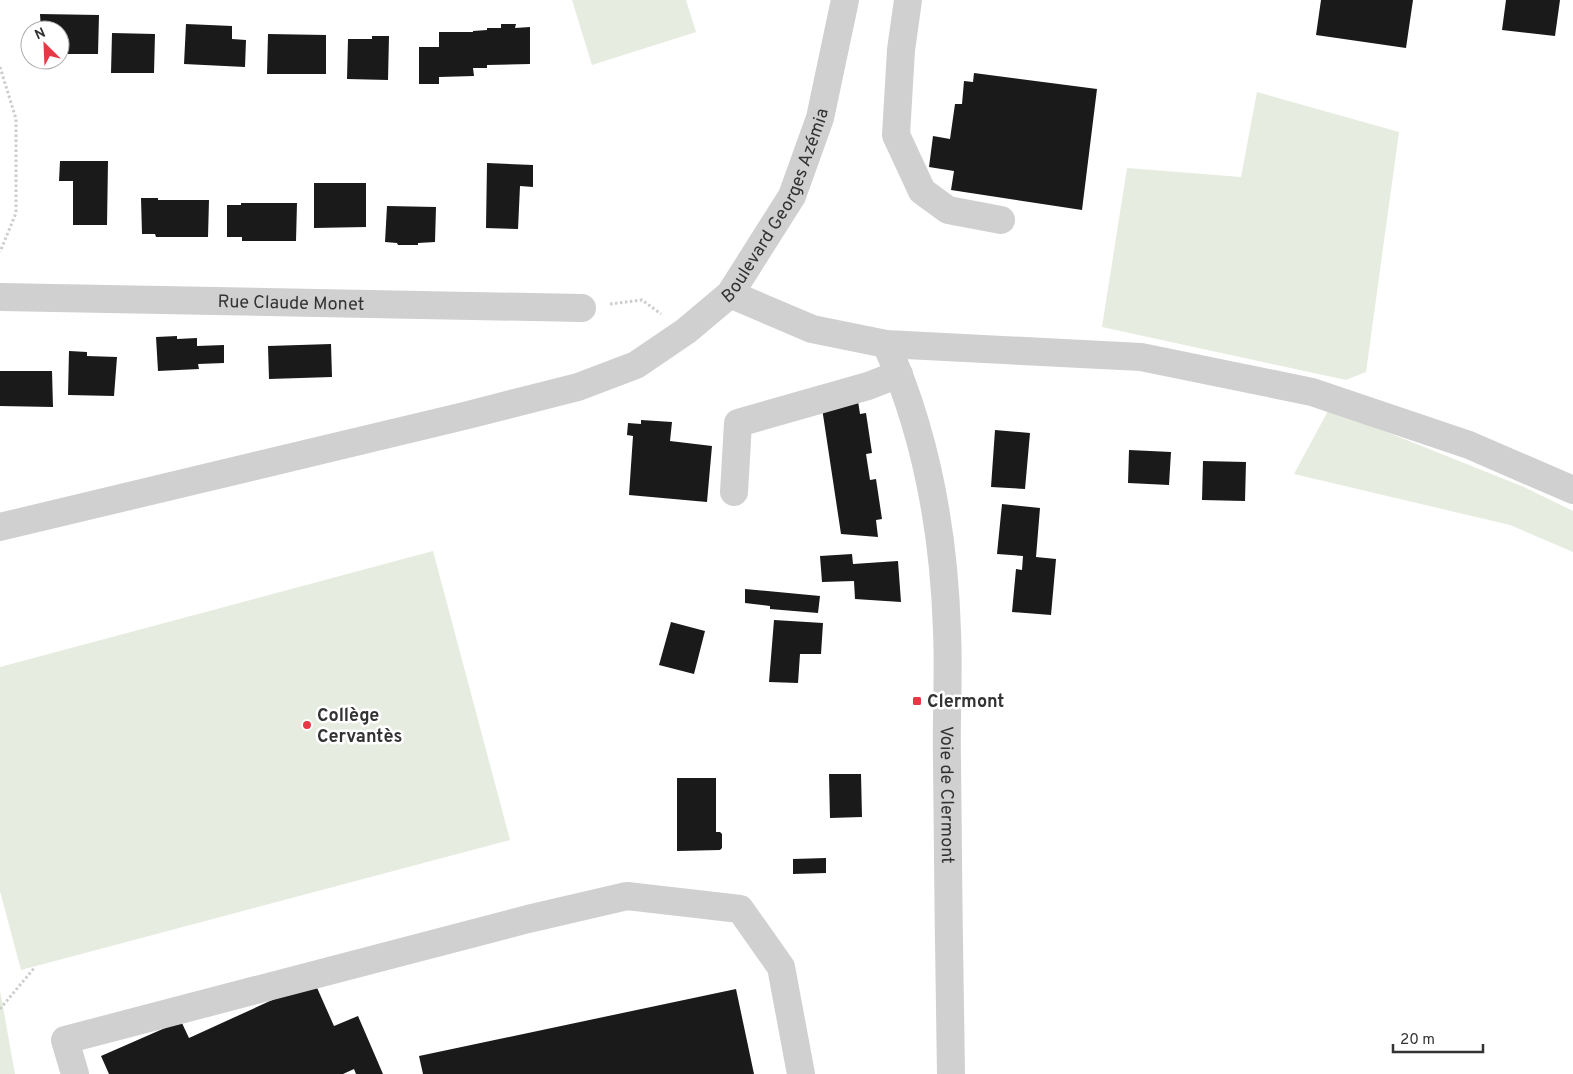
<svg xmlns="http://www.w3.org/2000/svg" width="1573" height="1074" viewBox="0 0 1573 1074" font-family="Overpass,sans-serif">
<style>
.green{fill:#e6ecdf}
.building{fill:#1a1a1a}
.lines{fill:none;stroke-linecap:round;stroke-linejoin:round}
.path{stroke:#cdcdcd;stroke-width:3;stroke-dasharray:2.5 2.5;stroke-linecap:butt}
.minor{stroke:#d0d0d0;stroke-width:28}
.poi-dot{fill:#e63946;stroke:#fff;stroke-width:2}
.labels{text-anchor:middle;stroke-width:5;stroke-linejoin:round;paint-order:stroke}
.street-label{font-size:18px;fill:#333;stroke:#fff}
.poi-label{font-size:18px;font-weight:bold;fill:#333;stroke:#fff;text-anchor:start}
</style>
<rect width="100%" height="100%" fill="#fff"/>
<path class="green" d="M572,0H686L696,32L592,65Z
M1257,92L1399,132L1366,372L1346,380L1102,327L1127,168L1241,177Z
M1329,409L1524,487L1573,511V552L1510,525L1294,474Z
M433,551L510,840L21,970L0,891V667Z
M0,991L1,996L15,1074H0Z"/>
<path class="building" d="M1321,0H1413L1406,48L1316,35Z
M1506,0H1560L1555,36L1502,30Z
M40,14L99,15L98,54H60V30H41Z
M186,24L232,26V39L246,40L245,67L184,64Z
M501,24H516L515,28L530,27V64L487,65V68H473L474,76L439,77V84H419V47H439V32H473V31L487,30V28H501Z
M112,33L155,34L154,73H111Z
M268,34L326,35V74H267Z
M372,36H389L388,80L347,79L348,39H372Z
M974,73L1097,89L1082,210L951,190L954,171L929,167L933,136L950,139L955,104H962L964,81L973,82Z
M60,161H108L107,225H73V181H59Z
M487,163L533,165V187L520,186L518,229L486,228Z
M314,183H366V227L314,228Z
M141,198H158V200H209L208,237H156L155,234H142Z
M241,203H297L296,241H242V237H227V205H241Z
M387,206L436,207L435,242L418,243V245H398L397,243L385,242Z
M177,336V339L197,338V346L224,345V363L198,364L199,369L158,371L156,337Z
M331,344L332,377L269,379L268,346Z
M69,351L87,352V356L117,357L114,396L68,395Z
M0,371H52L53,407L0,406Z
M858,401L860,414L866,413L872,453L866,454L870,480L876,479L882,519L876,520L878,537L841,534L822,408Z
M641,420L672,422L670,441L712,446L707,502L629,495L633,436L627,435L628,423L641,424Z
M995,430L1030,433L1025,489L991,487Z
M1129,450L1171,452L1169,485L1128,483Z
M1203,461L1246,462L1245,501L1202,500Z
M1002,504L1040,508L1036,557L1056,559L1051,615L1012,612L1016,569L1022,570L1023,556L997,554Z
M852,554L853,564L898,561L901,602L855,599L854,581L822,582L820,556Z
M745,589L820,596L818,613L770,609V606L745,603Z
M774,620L823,623L821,654H800L798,683L769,682Z
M671,622L705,631L694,674L659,665Z
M829,774H861L862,817L830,818Z
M677,778H716V832H720L722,834V848L720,850L677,851Z
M826,858V873L793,874V859Z
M314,981L334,1026L358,1016L383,1074H356L354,1069L343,1074H109L101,1056L181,1021L189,1038Z
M736,989L754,1074H423L419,1056Z"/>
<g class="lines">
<path class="path" d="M0,67L16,119V213L0,252
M610,304L642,300L661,314
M0,1009L35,967"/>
<g class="minor">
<path d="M908,0L901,50L896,135L922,191L948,210L1001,220"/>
<path d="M730,294L812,329L886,344L1141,357L1312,392L1469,445L1573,490"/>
<path id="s1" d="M0,297L582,308"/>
<path id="s2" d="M886,344C926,433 944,534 947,631C949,674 946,717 947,760C948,865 949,969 951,1074"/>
<path d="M734,492L738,423L868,386L899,374"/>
<path id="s3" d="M0,527L464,416L578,387L636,365L686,331L730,294L792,196L820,118L845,0"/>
<path d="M75,1074L65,1040L528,919L627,896L740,909L781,967L801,1074"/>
</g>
</g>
<g class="poi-dot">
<rect x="912" y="696" width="10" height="10" rx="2.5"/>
<circle cx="307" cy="725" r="5"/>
</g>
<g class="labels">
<g class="street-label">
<text dy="6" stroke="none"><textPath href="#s3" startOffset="875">Boulevard Georges Azémia</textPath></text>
<text dy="6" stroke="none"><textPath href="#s1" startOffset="291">Rue Claude Monet</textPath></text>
<text dy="6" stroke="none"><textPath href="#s2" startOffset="459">Voie de Clermont</textPath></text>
</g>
<g class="poi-label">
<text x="927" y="707">Clermont</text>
<text x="317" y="721">Collège<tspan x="317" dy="21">Cervantès</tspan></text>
</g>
</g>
<g transform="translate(45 45) rotate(336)"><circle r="24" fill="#ffffff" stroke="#adadad"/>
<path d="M0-4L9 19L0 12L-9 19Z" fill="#e63946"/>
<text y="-8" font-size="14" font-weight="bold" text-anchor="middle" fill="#333333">N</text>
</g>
<path d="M1393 1044v8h90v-8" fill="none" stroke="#333333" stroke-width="2.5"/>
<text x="1400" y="1044" font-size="15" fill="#333333" stroke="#ffffff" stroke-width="4" paint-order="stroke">20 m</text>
</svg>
